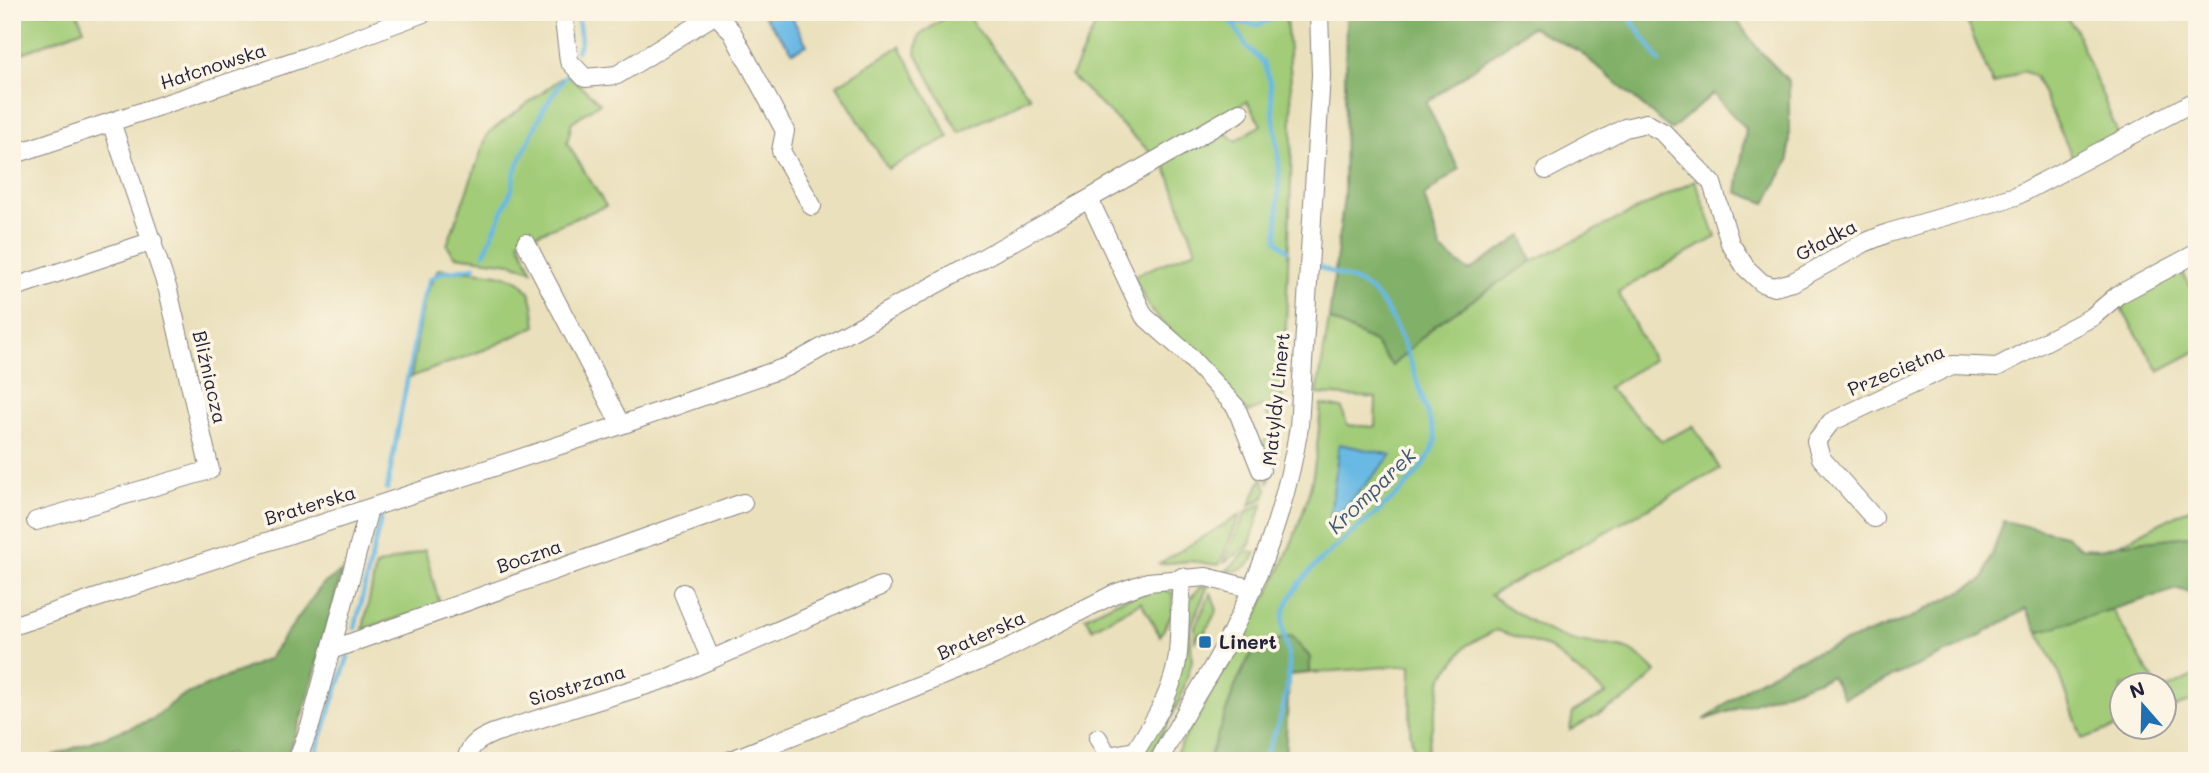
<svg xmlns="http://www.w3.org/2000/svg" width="2209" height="773" viewBox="0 0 2209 773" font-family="Mali,sans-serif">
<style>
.green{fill:#a2cc78;stroke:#62775a;stroke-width:2}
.forest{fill:#81b068;stroke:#526952;stroke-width:2}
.water{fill:#69b9e4;stroke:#466e90;stroke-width:2}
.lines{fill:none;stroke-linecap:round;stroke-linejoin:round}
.stream{stroke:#69b9e4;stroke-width:4.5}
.minor-casing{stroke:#86817c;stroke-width:20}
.minor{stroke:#fff;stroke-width:18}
.poi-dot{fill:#1f6fb2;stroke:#fcf5e5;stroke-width:2.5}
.labels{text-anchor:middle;stroke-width:7;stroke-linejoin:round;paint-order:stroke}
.street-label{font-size:19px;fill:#22223b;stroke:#fcf5e5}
.poi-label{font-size:19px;font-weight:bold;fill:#22223b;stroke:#fcf5e5;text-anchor:start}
.water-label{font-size:21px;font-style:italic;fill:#3b5776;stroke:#fcf5e5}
</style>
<rect width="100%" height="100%" fill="#fcf5e5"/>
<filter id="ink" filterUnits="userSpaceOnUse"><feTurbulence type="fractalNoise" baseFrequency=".0143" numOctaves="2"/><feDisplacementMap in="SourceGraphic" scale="14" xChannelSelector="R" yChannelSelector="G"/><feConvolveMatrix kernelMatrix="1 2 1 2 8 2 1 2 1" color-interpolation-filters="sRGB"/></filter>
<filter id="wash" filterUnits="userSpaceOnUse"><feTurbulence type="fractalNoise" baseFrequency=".00686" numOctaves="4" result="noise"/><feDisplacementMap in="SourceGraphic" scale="28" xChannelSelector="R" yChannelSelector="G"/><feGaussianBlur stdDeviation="1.57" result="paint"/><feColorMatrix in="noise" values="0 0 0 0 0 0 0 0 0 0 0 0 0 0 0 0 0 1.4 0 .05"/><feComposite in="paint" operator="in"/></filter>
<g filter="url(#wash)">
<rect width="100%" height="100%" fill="#eae0bc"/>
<path class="green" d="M12,12H77L84,29L12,57Z
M952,12H964L1030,97L959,133L916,53L919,36Z
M1102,12H1190L1195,15L1201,12H1285C1296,96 1291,183 1288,267C1285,340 1286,412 1269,483L1263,470L1262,443L1275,432L1263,406L1250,412L1241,408L1151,310L1133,276L1196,250L1164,162L1222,130L1235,141L1261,125L1247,101L1152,154L1071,76Z
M1963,12H2061L2075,28L2118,134L2073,158L2035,76L2022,71L1993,85Z
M900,46L949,137L888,169L837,85Z
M567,74L600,103L572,122L567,143L606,206L519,241L532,270L511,263L455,256L447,245L488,133Z
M1695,181L1716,237L1618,292L1653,360L1608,388L1662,441L1693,426L1720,469L1490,595C1515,611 1542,632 1572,640C1613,651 1622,635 1656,672L1631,696L1570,730L1573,712L1606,694L1548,647L1496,630L1467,645L1442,678L1425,761H1416L1410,731L1411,665L1310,673V657L1254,648L1237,682L1208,761H1172C1220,670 1286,586 1311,484C1317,458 1319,430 1321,404L1342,408L1347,425L1375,427L1376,398L1317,394L1329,319L1374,342L1392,365L1435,325L1532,261Z
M438,269C458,271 510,270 523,285C534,295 534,312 536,326L489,348L411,377L425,296Z
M2181,270L2197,297V351L2159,371L2116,300Z
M1262,477L1267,490L1265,497L1250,505Z
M1263,503L1249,546L1224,562L1246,512Z
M2197,504V535L2120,544Z
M1240,515L1219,565L1189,561L1158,564Z
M425,550L440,605L363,629L376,566Z
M1247,551L1256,552C1251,566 1240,572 1226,571Z
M1202,586H1208L1190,628L1192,661L1180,700L1148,761H1136L1159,723L1189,599Z
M1158,588L1173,593L1172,614L1160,636L1141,602L1092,629L1085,617L1120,600Z
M1211,593L1217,610L1203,636L1200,633L1195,641V626Z
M2111,608L2156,685L2122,686L2121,725L2082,739L2060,675L2038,632Z
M2197,674V699L2164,711V690Z"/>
<path class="forest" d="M1346,12H1731L1758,49L1789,81V160L1766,203L1737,192L1746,129L1713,94L1671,130L1579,51L1531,27L1426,103L1459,169L1424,196L1441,250L1469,271L1522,236L1532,261L1435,325L1392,366L1374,342L1329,319L1344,196Z
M2004,521L2065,535L2081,548L2100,549L2120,544L2197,535V595L2178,589L2038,632L2026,609L1960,647L1844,698L1831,676L1704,720L1749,686L1791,662L1910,618L1983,580Z
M342,571L307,701L285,761H237L229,754L210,761H47V758L153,719L178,698L268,659L322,585Z
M1291,636L1310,657V673L1289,675L1285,761H1208L1237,682L1254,648Z"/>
<path class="water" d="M761,12H789L807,45L793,52Z
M1339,444L1392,455L1329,525Z"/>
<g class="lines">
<path class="stream" d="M1226,12L1247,47L1263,62L1270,82L1279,165L1277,240L1287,250
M1626,12L1660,62
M1230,22L1258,25L1289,12
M577,51L581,41L577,12
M484,254L512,189L515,171L544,108L566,75
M387,489L421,305L429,280L440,273L475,267
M355,628L381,518
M313,761L348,657
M1261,761C1278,732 1288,698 1289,664C1289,646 1278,628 1285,610C1306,548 1417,504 1436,439C1422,399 1403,322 1374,294C1359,279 1338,276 1320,267"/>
</g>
</g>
<g filter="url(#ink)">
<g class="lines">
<defs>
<path id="minor" d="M563,12L569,61L585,78L617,75L716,14L732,32L785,131L781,151L812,206
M12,155L306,57L426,12
M1546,170L1625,128L1646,123L1664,133L1712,183L1730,243L1746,268L1762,283L1774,287L1793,282L1864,243L1888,233L2016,196L2197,100
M1089,199L1240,112
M526,243L621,425
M12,288L153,241
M1874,518L1821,458L1816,441L1831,422L1952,365L1997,367L2092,317L2118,295L2197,253
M36,521L210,470L168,290L111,122
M683,593L711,660
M12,626L621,425L789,366L1089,199L1144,316L1186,353L1236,407L1261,470
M331,650L743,503
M1098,738L1108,756L1135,751
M297,761L311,723L369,509
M466,761C469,744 480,739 494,733L666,679L881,586
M729,761L995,655L1114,594L1148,582L1206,577L1253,589
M1129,761C1149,730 1175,691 1178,653C1180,628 1180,602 1182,577
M1159,761C1178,722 1203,686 1223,649C1261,578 1286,507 1299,427L1321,75L1319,12"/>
</defs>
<use href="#minor" class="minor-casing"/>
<use href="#minor" class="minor"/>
</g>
</g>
<rect class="poi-dot" x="1198" y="635" width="14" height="14" rx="3.5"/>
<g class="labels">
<g class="street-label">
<text transform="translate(213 66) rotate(-18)" y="7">Hałcnowska</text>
<text transform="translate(1826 240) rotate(-28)" y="7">Gładka</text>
<text transform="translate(1896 370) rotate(-23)" y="7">Przeciętna</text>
<text transform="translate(210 377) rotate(77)" y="7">Bliźniacza</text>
<text transform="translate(1276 399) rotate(-84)" y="7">Matyldy Linert</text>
<text transform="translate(310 505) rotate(-17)" y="7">Braterska</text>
<text transform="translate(529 556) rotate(-19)" y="7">Boczna</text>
<text transform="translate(981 635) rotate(-24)" y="7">Braterska</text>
<text transform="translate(577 685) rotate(-17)" y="7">Siostrzana</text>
</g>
<g class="poi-label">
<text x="1219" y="649">Linert</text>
</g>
<g class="water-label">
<text transform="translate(1372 491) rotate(-44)" y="7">Kromparek</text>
</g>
</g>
<rect width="2209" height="773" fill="none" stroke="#fcf5e5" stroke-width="42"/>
<g transform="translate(2143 706) rotate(340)"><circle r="33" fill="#fcf5e5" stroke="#a5a1a1" stroke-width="2"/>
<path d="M0-5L12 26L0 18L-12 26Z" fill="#1f6fb2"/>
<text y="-10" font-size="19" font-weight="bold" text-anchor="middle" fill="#22223b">N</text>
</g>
</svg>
